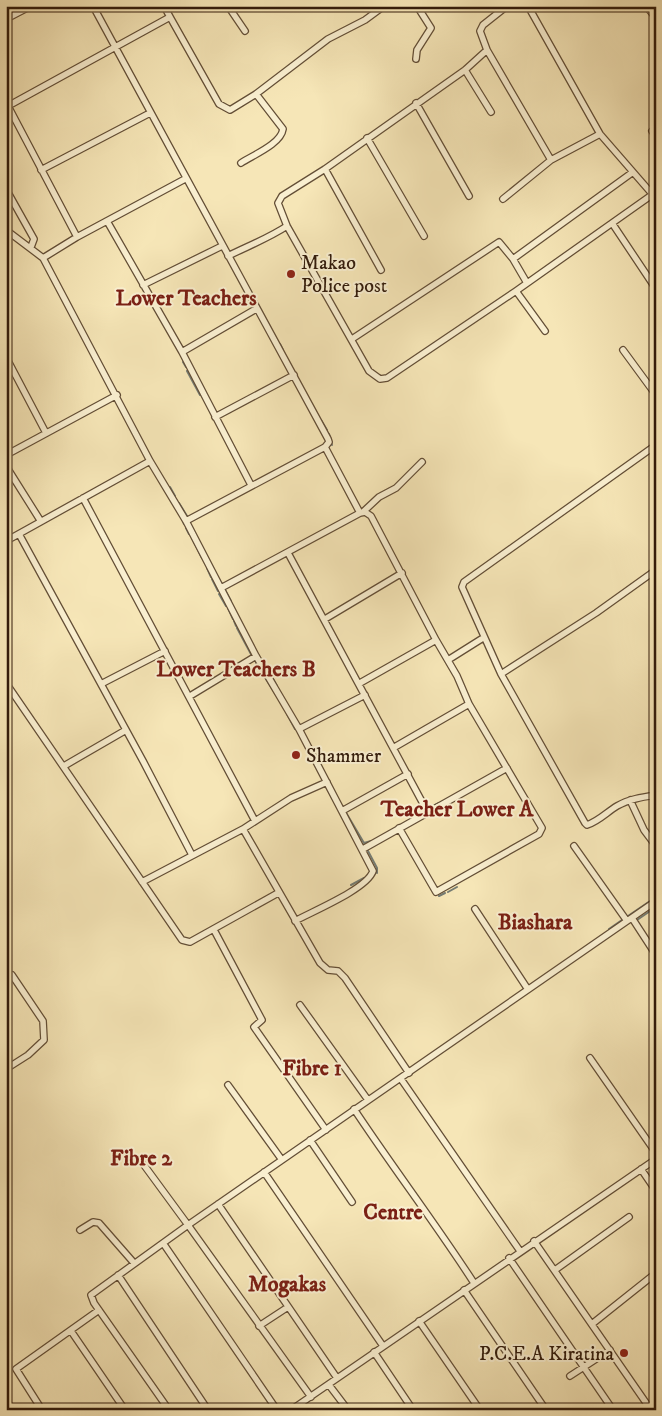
<svg xmlns="http://www.w3.org/2000/svg" width="662" height="1416" viewBox="0 0 662 1416" font-family="'IM FELL DW Pica',serif">
<style>
.lines{fill:none;stroke-linecap:round;stroke-linejoin:round}
.stream{stroke:#757c73;stroke-width:2}
.minor-casing{stroke:#634e36;stroke-width:8}
.minor{stroke:#f9efd0;stroke-width:5.5}
.poi-dot{fill:#8f2418;stroke:#f9efd0;stroke-width:2}
.labels{text-anchor:middle;stroke-width:4;stroke-linejoin:round;paint-order:stroke}
.poi-label{font-size:20px;fill:#321b0b;stroke:#f9efd0;text-anchor:start}
.quarter-label{font-size:22px;font-weight:bold;fill:#7a1f14;stroke:#f9efd0}
</style>
<rect width="100%" height="100%" fill="#f6e6b7"/>
<filter id="stains"><feTurbulence type="fractalNoise" baseFrequency=".004" numOctaves="4"/><feColorMatrix values="0 0 0 0 .2 0 0 0 0 .09 0 0 0 0 .02 0 0 0 .5 -.17"/></filter>
<radialGradient id="worn" r=".72"><stop offset=".6" stop-color="#630" stop-opacity="0"/><stop offset="1" stop-color="#630" stop-opacity=".3"/></radialGradient>
<g class="lines">
<path class="stream" d="M280,344L283,350
M183,362L186,367
M187,371L200,395
M321,420L327,430
M329,434L332,445
M170,487L175,496
M179,503L187,516
M182,519L184,524
M186,528L189,534
M192,538L202,558
M207,568L211,577
M212,579L218,591
M224,588L231,601
M219,594L226,606
M228,608L233,619
M234,621L236,626
M237,628L252,656
M256,663L276,695
M271,675L277,686
M287,714L295,729
M325,785L335,803
M431,807L439,803
M345,811L364,843L371,841
M368,851L377,868V873
M351,885L364,878
M448,892L457,887
M439,896L445,893
M628,916L656,897
M637,920L656,907
M609,929L622,920"/>
<defs>
<path id="minor" d="M93,6L328,439L329,442L325,447L186,521
M228,6L245,31
M507,6L483,25L480,31L487,50L551,160
M528,6L600,134L653,195
M646,6L656,18
M170,17L219,104L230,110L256,94L328,39L365,20L384,6
M6,19L31,6
M487,50L465,70L325,169L282,196L278,203L287,226L369,371L380,379L387,378L516,291L656,192
M416,59L417,50L431,28L417,6
M465,70L491,112
M416,103L469,196
M7,104L77,237
M8,106L170,17L164,6
M652,131L656,136
M367,138L424,236
M241,163C253,155 281,144 283,129L256,94
M325,169L381,270
M41,170L150,113
M6,189L34,239L31,247
M503,199L551,160L600,134
M107,221L182,352L251,485
M612,223L656,289
M6,230L43,258L77,237L185,179
M228,256C248,246 269,238 287,226
M43,258L150,461L186,521L256,656L299,729L373,871C367,889 313,911 295,921
M513,259L633,172
M143,285L222,246
M516,291L545,331
M352,339L499,242L513,259L527,283
M623,350L656,395
M182,352L256,309
M6,357L46,433
M215,417L294,375
M656,445L464,582L462,587L501,674L585,823L587,825C599,821 607,812 617,806C629,799 643,797 656,795
M325,447L360,513
M6,455L117,395
M6,466L40,520
M83,498L255,821
M363,512L379,497L396,488L422,462
M19,534L143,761L192,855
M6,541L150,461
M288,553L427,811
M221,588L360,513L365,512L371,516L436,640L457,676L469,704L542,828L539,834L436,892L399,828
M325,619L402,573
M448,660L483,638
M501,674L596,613L656,570
M6,683L182,940L190,942L278,893
M360,683L436,640
M101,684L165,651
M190,696L256,656
M299,729L365,695
M393,748L469,704
M64,766L126,730
M630,800L644,830L656,846
M342,811L408,774
M243,829L320,963L328,970L338,971L345,978L409,1073
M574,846L627,921
M363,849L507,768
M142,882L243,829L291,798L327,782
M475,909L527,988
M632,918L656,955
M214,930L262,1020L254,1027L326,1130
M300,1005L368,1100
M590,1058L656,1153
M6,1069L28,1055L44,1040L43,1021L12,975
M401,1079L520,1251
M228,1085L282,1160
M354,1109C393,1168 436,1224 474,1283
M310,1140L352,1202
M141,1161L188,1225L91,1295L94,1303L169,1410
M641,1169L656,1191
M264,1172L383,1346
M218,1204L337,1378
M80,1230L93,1222L99,1223L134,1263
M534,1241L651,1410
M163,1243L277,1410
M509,1258L613,1410
M555,1270L629,1217
M118,1275L208,1410
M464,1290L546,1410
M419,1321L480,1410
M592,1324L656,1273
M259,1326L288,1307
M71,1331L125,1410
M374,1352L413,1410
M570,1376L610,1350
M329,1385L348,1410
M311,1397L188,1225L656,901
M42,1410L16,1369L99,1310
M291,1410L656,1159"/>
</defs>
<use href="#minor" class="minor-casing"/>
<use href="#minor" class="minor"/>
</g>
<g class="poi-dot">
<circle cx="291" cy="274" r="5"/>
<circle cx="296" cy="755" r="5"/>
<circle cx="624" cy="1353" r="5"/>
</g>
<g class="labels">
<g class="poi-label">
<text x="301" y="269">Makao<tspan x="301" dy="23">Police post</tspan></text>
<text x="306" y="762">Shammer</text>
<text x="614" y="1360" text-anchor="end">P.C.E.A Kiratina</text>
</g>
<g class="quarter-label">
<text x="186" y="305">Lower Teachers</text>
<text x="236" y="676">Lower Teachers B</text>
<text x="457" y="816">Teacher Lower A</text>
<text x="535" y="929">Biashara</text>
<text x="312" y="1075">Fibre 1</text>
<text x="141" y="1165">Fibre 2</text>
<text x="393" y="1219">Centre</text>
<text x="287" y="1291">Mogakas</text>
</g>
</g>
<rect width="662" height="1416" fill="none" stroke="#f6e6b7" stroke-width="25"/>
<rect x="8" y="8" width="647" height="1401" fill="none" stroke="#321b0b" stroke-width="2.5"/>
<rect x="12" y="12" width="637" height="1391" fill="none" stroke="#321b0b"/>
<rect width="100%" height="100%" filter="url(#stains)"/>
<rect width="100%" height="100%" fill="url(#worn)"/>
</svg>
